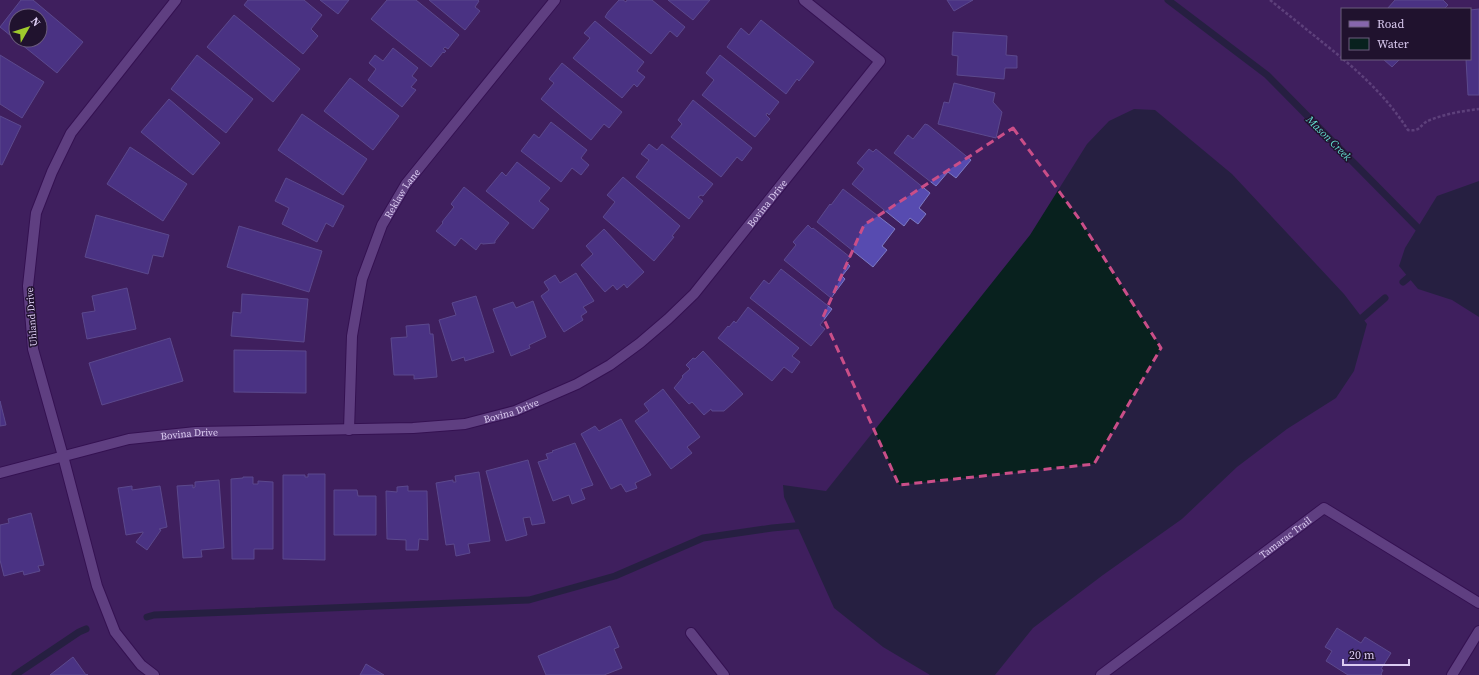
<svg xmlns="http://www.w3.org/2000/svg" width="1479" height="675" viewBox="0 0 1479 675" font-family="'Source Serif 4',serif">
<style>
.water{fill:#08211e}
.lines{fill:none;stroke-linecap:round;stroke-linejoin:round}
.stream{stroke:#08211e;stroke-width:7}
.building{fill:#574bb0;stroke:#7d7bc4}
.street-casing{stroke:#260141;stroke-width:12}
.path{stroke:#82699d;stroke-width:2.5;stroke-dasharray:3 2;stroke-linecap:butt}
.street{stroke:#8666ac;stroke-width:10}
.marked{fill:none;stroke:#ca4e88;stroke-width:3;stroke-dasharray:8 5;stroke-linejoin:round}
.labels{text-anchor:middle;stroke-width:3;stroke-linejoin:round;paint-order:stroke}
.street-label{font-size:10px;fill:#dbcbf1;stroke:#20122e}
.water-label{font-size:11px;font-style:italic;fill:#63dccd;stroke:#20122e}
</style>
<rect width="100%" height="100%" fill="#3f1f5e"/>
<path class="water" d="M1134,109L1155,110L1232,174L1344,294L1367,324L1354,371L1336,398L1287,429L1237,467L1182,519L1103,575L1033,628L995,675H930L883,647L834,608L784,497L783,485L826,491L1030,235L1087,144L1109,121Z
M1479,181V317L1452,300L1418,289L1399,266L1405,248L1437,196Z"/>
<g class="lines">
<path class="stream" d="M1168,0L1267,75L1424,234
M1403,282L1415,272
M1355,324L1385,298
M147,617L154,615L529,600L615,576L703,538L772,528L805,525
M15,675L79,632L86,629"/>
</g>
<path class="building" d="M21,0H33L83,42L57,73L16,40H40V16H16V40L0,27Z
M248,0H304L322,15L311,29L318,36L303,54L244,5Z
M320,0H349L338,14Z
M387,0H416L459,35L448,49L445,47L443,49L446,51L444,53L443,52L431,67L371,19Z
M429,0H478L479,1L475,7L480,11L465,30Z
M619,0H623L626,2L627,0H652L685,27L677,37L670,31L651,54L605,17L608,12Z
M668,0H710L693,20Z
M947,0H973L954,11Z
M1395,0H1443L1448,5L1444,9H1387Z
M1479,9V95H1468L1466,59H1470V10Z
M234,15L300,69L273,102L207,47Z
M761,20L814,62L799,81L797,79L786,94L727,47L741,28L749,35Z
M595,21L644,62L637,71L645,77L637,87L634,84L622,98L573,58L590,38L584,33Z
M953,32L1007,36L1006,55L1017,56V68H1005L1004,79L957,75L958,56L952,55Z
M393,48L418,68L412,76L417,80L411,87L416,90L402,107L368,80L376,69L369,63L375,55L383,61Z
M0,55L44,82L22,118L0,104Z
M197,55L253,99L226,133L171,89Z
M720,55L779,102L769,115L767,113L766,115L770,119L755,137L702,95L714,80L706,73Z
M1383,59H1400L1392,67Z
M562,63L622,112L609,128L604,124L591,140L541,99L554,83L549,79Z
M350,78L399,116L373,150L324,111Z
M954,83L995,93L993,102L1002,112L996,138L938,124L944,102L949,103Z
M169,99L220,143L193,175L141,132Z
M693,100L752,148L742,161L737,157L721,177L671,137L682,124L678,120Z
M302,114L367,159L343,195L278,150Z
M0,116L21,126L2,165L0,164Z
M551,122L587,150L581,158L589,165L581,175L572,168L561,182L521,151L534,134L539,138Z
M925,124L928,125L971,160L956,178L948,172L936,186L894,153L908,135L913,139Z
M649,144L657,150L662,144L713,184L703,196L701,195L698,197L703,201L689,219L636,177L649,160L641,154Z
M130,147L187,184L163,221L107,184Z
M869,149L873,152L876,149L930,193L919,208L926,214L918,224L910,218L904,226L852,184L864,169L857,163Z
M517,162L550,188L539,201L549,209L533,229L486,191L502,172L506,176Z
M623,177L680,226L672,236L674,237L654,261L603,217L615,202L607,195Z
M286,178L344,206L333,227L326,223L317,242L282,224L289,208L275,201Z
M464,187L509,223L495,241V243L483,244L481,243L476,250L461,238L455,246L436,231L443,223L442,222L454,207L451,204Z
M843,189L895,229L882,246L887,250L873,267L817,222L830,204L831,205Z
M96,215L169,235L163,257L153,255L148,274L85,257Z
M808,225L812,229L813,228L850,257L846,262L850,266L842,276L845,279L831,298L784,260L796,245L793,242Z
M239,226L322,251L309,292L227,267Z
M604,229L644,272L627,288L624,284L617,290L613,285L605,292L581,265L593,254L586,246Z
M781,269L832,309L820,325L825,329L811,346L750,298L764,280L769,284Z
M576,273L594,301L583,307L587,312L581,316L583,320L564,332L541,296L549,290L544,282L555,275L560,283Z
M127,288L136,329L87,339L82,313L95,311L92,296Z
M242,294L308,299L304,342L231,336L233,312L241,313Z
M476,296L494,352L465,361L464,357L452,361L439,320L456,315L452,303Z
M533,301L546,337L529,345L530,348L511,356L493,309L513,302L516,308Z
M748,307L799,348L792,356L800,362L792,373L784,367L772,381L718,338L728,326L729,327L734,321L736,323Z
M429,324L430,334H433L437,377L414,379V375H394L391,338L407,337L406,326Z
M170,338L183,381L102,405L89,363Z
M234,350L306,351V393L234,392Z
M703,351L743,394L724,411H712L711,409L704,415L692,402L689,404L674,388L683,377L682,376L690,369L686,365L693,358L695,359Z
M663,389L700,437L687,447L692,453L671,469L635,421L649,411L644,404Z
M0,401L6,425L0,426Z
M621,419L651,475L635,483L637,488L626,492L621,484L611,489L581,434L595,426L599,431Z
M575,443L593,485L581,489L585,499L572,504L569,495L553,501L538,462L548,459L546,454L553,452L552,451Z
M528,460L545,523L532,525L530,517L523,518L527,535L506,541L486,471Z
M479,472L490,541L468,544L470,553L456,556L454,544L446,545L436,483L453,480V482H456L455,476Z
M308,474H325V560L283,559V475H305V477H308Z
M243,477H253V484H258V481L273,482V549H254V559H232L231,479L243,478Z
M219,480L224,548L201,550L202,557L183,558L177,486L193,485V488L195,487V482Z
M132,486V490L160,486L167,527L159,529L161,530L147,550L136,542L143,533V532L126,535L118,488Z
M408,486V491H427L428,540L419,539L418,550H406V540L387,539L386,491L397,492V487Z
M334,490H357L358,496H376V535H334Z
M31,513L44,565L38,566L40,571L24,575L23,571L4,576L0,560V525L9,523L8,519Z
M610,626L619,647L614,649L622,668L604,675H546L538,656Z
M1337,628L1361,643L1365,637L1391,653L1381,669L1383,670L1381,674L1382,675H1348L1326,661L1332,651L1325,647Z
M73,657L86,675L87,674L88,675H50Z
M366,664L384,675H360Z"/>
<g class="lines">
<defs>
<g id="street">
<path id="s1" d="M349,430L352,336L362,279L382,225L406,184L555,0"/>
<path id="s2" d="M0,473L129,439L196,432L413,428L465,424L515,411L577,384L610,365L640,343L668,319L694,294L880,61L804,0"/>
<path d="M691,633L724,675"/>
<path d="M154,675L141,665L115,632L97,586L63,456L33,349L28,286L36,213L52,172L71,133L176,0"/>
<path id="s3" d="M1101,675L1324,508L1479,603"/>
<path d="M1452,675L1479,631"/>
</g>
</defs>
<use href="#street" class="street-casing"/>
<path class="path" d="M1270,0L1342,58
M1343,59C1368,80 1390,102 1408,130C1422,132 1419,124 1430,120C1445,114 1462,111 1479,109"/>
<use href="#street" class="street"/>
</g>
<path d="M0 0H1479V675H0ZM1013,128L1080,220L1161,348L1094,464L899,485L823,317L864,225Z" fill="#3f1f5e" fill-opacity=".55" fill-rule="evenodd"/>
<path class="marked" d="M1013,128L1080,220L1161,348L1094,464L899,485L823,317L864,225Z"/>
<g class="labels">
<g class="street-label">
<text dy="4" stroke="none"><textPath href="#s1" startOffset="247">Reklaw Lane</textPath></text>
<text dy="4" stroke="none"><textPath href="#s2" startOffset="854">Bovina Drive</textPath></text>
<text transform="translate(31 317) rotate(-94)" y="4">Uhland Drive</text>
<text dy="4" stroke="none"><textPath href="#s2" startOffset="518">Bovina Drive</textPath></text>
<text dy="4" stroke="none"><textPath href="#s2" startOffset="194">Bovina Drive</textPath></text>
<text dy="4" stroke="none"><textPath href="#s3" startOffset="230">Tamarac Trail</textPath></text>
</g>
<g class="water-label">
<text transform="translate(1329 138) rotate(45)" y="4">Mason Creek</text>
</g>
</g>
<rect x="1341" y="8" width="130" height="52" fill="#20122e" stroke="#6b5c7c"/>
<rect x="1349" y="21" width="20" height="6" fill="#8666ac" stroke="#6b5c7c"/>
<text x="1377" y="28" font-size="12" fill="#dbcbf1">Road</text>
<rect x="1349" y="38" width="20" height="12" fill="#08211e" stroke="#6b5c7c"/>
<text x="1377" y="48" font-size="12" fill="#dbcbf1">Water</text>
<g transform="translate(28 28) rotate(51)"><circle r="19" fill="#20122e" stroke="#6b5c7c"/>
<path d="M0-3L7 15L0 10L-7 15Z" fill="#9fca2d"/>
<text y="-6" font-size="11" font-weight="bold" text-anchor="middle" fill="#dbcbf1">N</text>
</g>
<path d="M1343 659v6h66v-6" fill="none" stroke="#dbcbf1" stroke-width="2"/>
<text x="1349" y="659" font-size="12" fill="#dbcbf1" stroke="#20122e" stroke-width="3" paint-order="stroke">20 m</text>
</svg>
